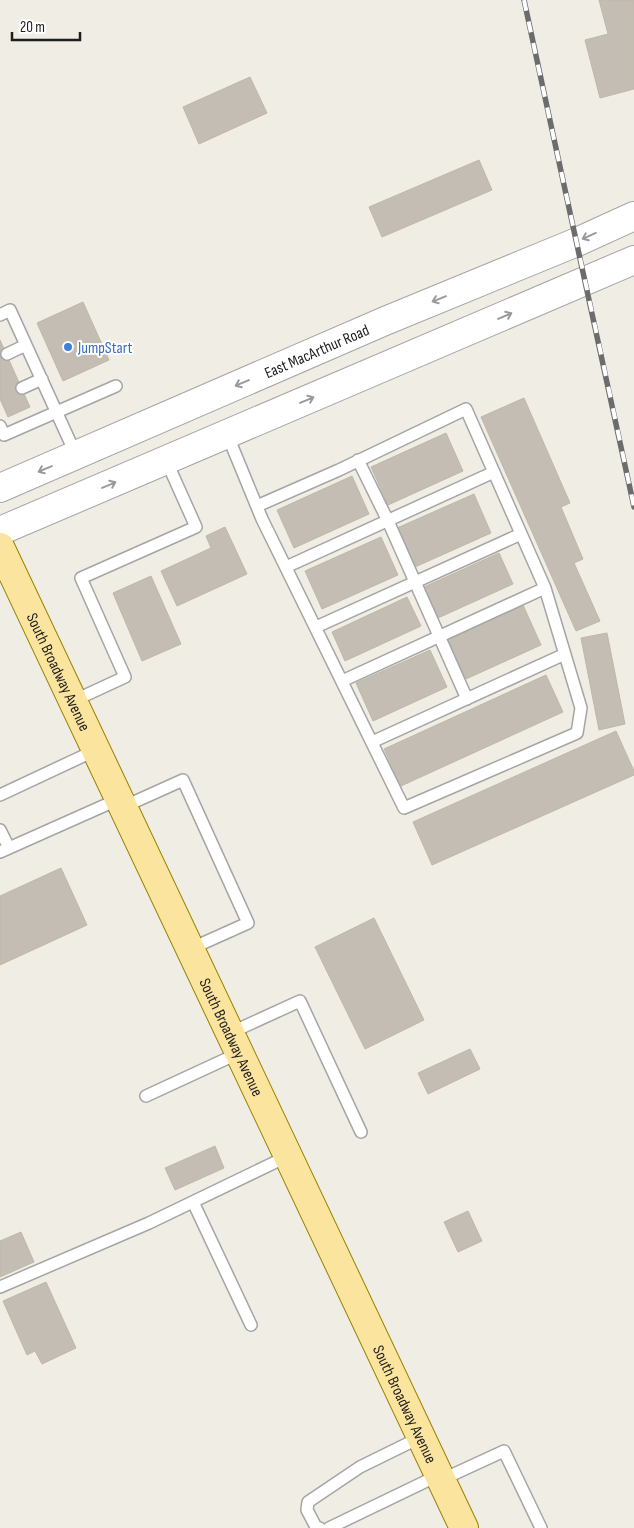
<svg xmlns="http://www.w3.org/2000/svg" width="634" height="1528" viewBox="0 0 634 1528" font-family="'Sofia Sans Condensed',sans-serif">
<style>
.building{fill:#c4bdb4;stroke:#c1b7a7}
.lines{fill:none;stroke-linecap:round;stroke-linejoin:round}
.service-casing{stroke:#a5a5a5;stroke-width:14}
.tertiary-casing{stroke:#a5a5a5;stroke-width:30}
.primary-casing{stroke:#978201;stroke-width:30}
.service{stroke:#fff;stroke-width:11}
.tertiary{stroke:#fff;stroke-width:28}
.primary{stroke:#fbe49d;stroke-width:28}
.rail-casing{stroke:#6c6c6c;stroke-width:5.5}
.rail{stroke:#fff;stroke-width:4;stroke-dasharray:11;stroke-linecap:butt}
.oneway{stroke:#9a9a9a}
.shop-dot{fill:#3f7fe0;stroke:#fff;stroke-width:2}
.labels{text-anchor:middle;stroke-width:4;stroke-linejoin:round;paint-order:stroke}
.shop-label{font-size:16px;fill:#366cbe;stroke:#fff;text-anchor:start}
.street-label{font-size:16px;fill:#1e1e1e;stroke:#fff}
</style>
<rect width="100%" height="100%" fill="#efede4"/>
<path class="building" d="M599,0H634V89L600,98L585,40L608,34Z
M250,77L267,113L199,144L183,107Z
M479,160L492,190L382,237L369,207Z
M83,302L109,360L63,381L37,323Z
M0,340L30,407L8,417L0,399Z
M524,398L570,503L561,507L583,559L574,563L600,621L576,631L481,417Z
M446,433L463,471L388,505L371,467Z
M352,476L369,514L294,548L277,510Z
M474,494L491,533L415,567L397,528Z
M225,527L247,574L177,606L161,571L211,548L206,536Z
M381,537L398,575L322,609L305,571Z
M499,553L513,584L438,618L424,587Z
M151,576L181,644L142,661L113,593Z
M407,597L421,626L345,661L332,632Z
M523,605L541,645L466,679L448,640Z
M607,633L625,724L599,730L581,638Z
M430,650L447,687L373,721L356,683Z
M546,675L563,712L401,786L384,749Z
M616,731L634,771V775L432,865L413,822Z
M61,868L87,925L0,965V896Z
M374,918L424,1020L365,1049L315,947Z
M470,1049L480,1069L428,1094L418,1073Z
M215,1146L224,1168L175,1190L165,1168Z
M468,1211L482,1241L458,1252L444,1222Z
M21,1232L34,1262L0,1277V1241Z
M46,1282L76,1348L42,1364L35,1351L27,1355L3,1301Z"/>
<g class="lines">
<defs>
<path id="service" d="M0,315L10,310L76,455
M7,354L26,345
M22,388L42,379
M0,426L4,435L116,386
M227,434L262,519L404,808L577,733L581,708L545,588L466,409L339,470L257,506
M358,460L388,521L467,699
M286,567L494,472
M316,627L521,534
M342,681L545,588
M73,701L125,677L81,578L196,527L166,460
M372,742L565,654
M0,795L96,750
M123,807L183,780L248,923L190,949
M0,830L9,848
M0,852L119,799
M230,1033L300,1001L361,1132
M146,1096L239,1053
M193,1202L251,1325
M0,1287L149,1223L288,1156
M441,1480L504,1451L541,1528
M320,1528L316,1527L307,1510L308,1502L360,1467L421,1437
M329,1528L439,1475"/>
<g id="tertiary">
<path id="s1" d="M0,488L385,321L577,242L634,216"/>
<path d="M0,531L634,260"/>
</g>
<g id="primary">
<path id="s2" d="M0,547L464,1528"/>
</g>
</defs>
<use href="#service" class="service-casing"/>
<use href="#tertiary" class="tertiary-casing"/>
<use href="#primary" class="primary-casing"/>
<use href="#service" class="service"/>
<use href="#tertiary" class="tertiary"/>
<use href="#primary" class="primary"/>
<defs>
<path id="rail" d="M524,0C560,169 598,337 634,507"/>
</defs>
<use href="#rail" class="rail-casing"/>
<use href="#rail" class="rail"/>
</g>
<defs><path id="oneway-shaft" d="M-6 0H5M1.5-3L5.5 0L1.5 3" fill="none" stroke-width="1.6" stroke-linecap="round" stroke-linejoin="round" transform="scale(1.25)"/></defs>
<g class="oneway">
<use href="#oneway-shaft" transform="translate(589 236) rotate(156)"/>
<use href="#oneway-shaft" transform="translate(439 299) rotate(158)"/>
<use href="#oneway-shaft" transform="translate(505 316) rotate(-23)"/>
<use href="#oneway-shaft" transform="translate(242 383) rotate(157)"/>
<use href="#oneway-shaft" transform="translate(307 400) rotate(-23)"/>
<use href="#oneway-shaft" transform="translate(45 469) rotate(157)"/>
<use href="#oneway-shaft" transform="translate(109 485) rotate(-23)"/>
</g>
<circle class="shop-dot" cx="68" cy="347" r="5"/>
<g class="labels">
<g class="shop-label">
<text x="78" y="353">JumpStart</text>
</g>
<g class="street-label">
<text dy="6" stroke="none"><textPath href="#s1" startOffset="345">East MacArthur Road</textPath></text>
<text dy="6" stroke="none"><textPath href="#s2" startOffset="138">South Broadway Avenue</textPath></text>
<text dy="6" stroke="none"><textPath href="#s2" startOffset="542">South Broadway Avenue</textPath></text>
<text dy="6" stroke="none"><textPath href="#s2" startOffset="948">South Broadway Avenue</textPath></text>
</g>
</g>
<path d="M12 32v8h68v-8" fill="none" stroke="#1e1e1e" stroke-width="2.5"/>
<text x="20" y="32" font-size="15" fill="#1e1e1e" stroke="#ffffff" stroke-width="4" paint-order="stroke">20 m</text>
</svg>
